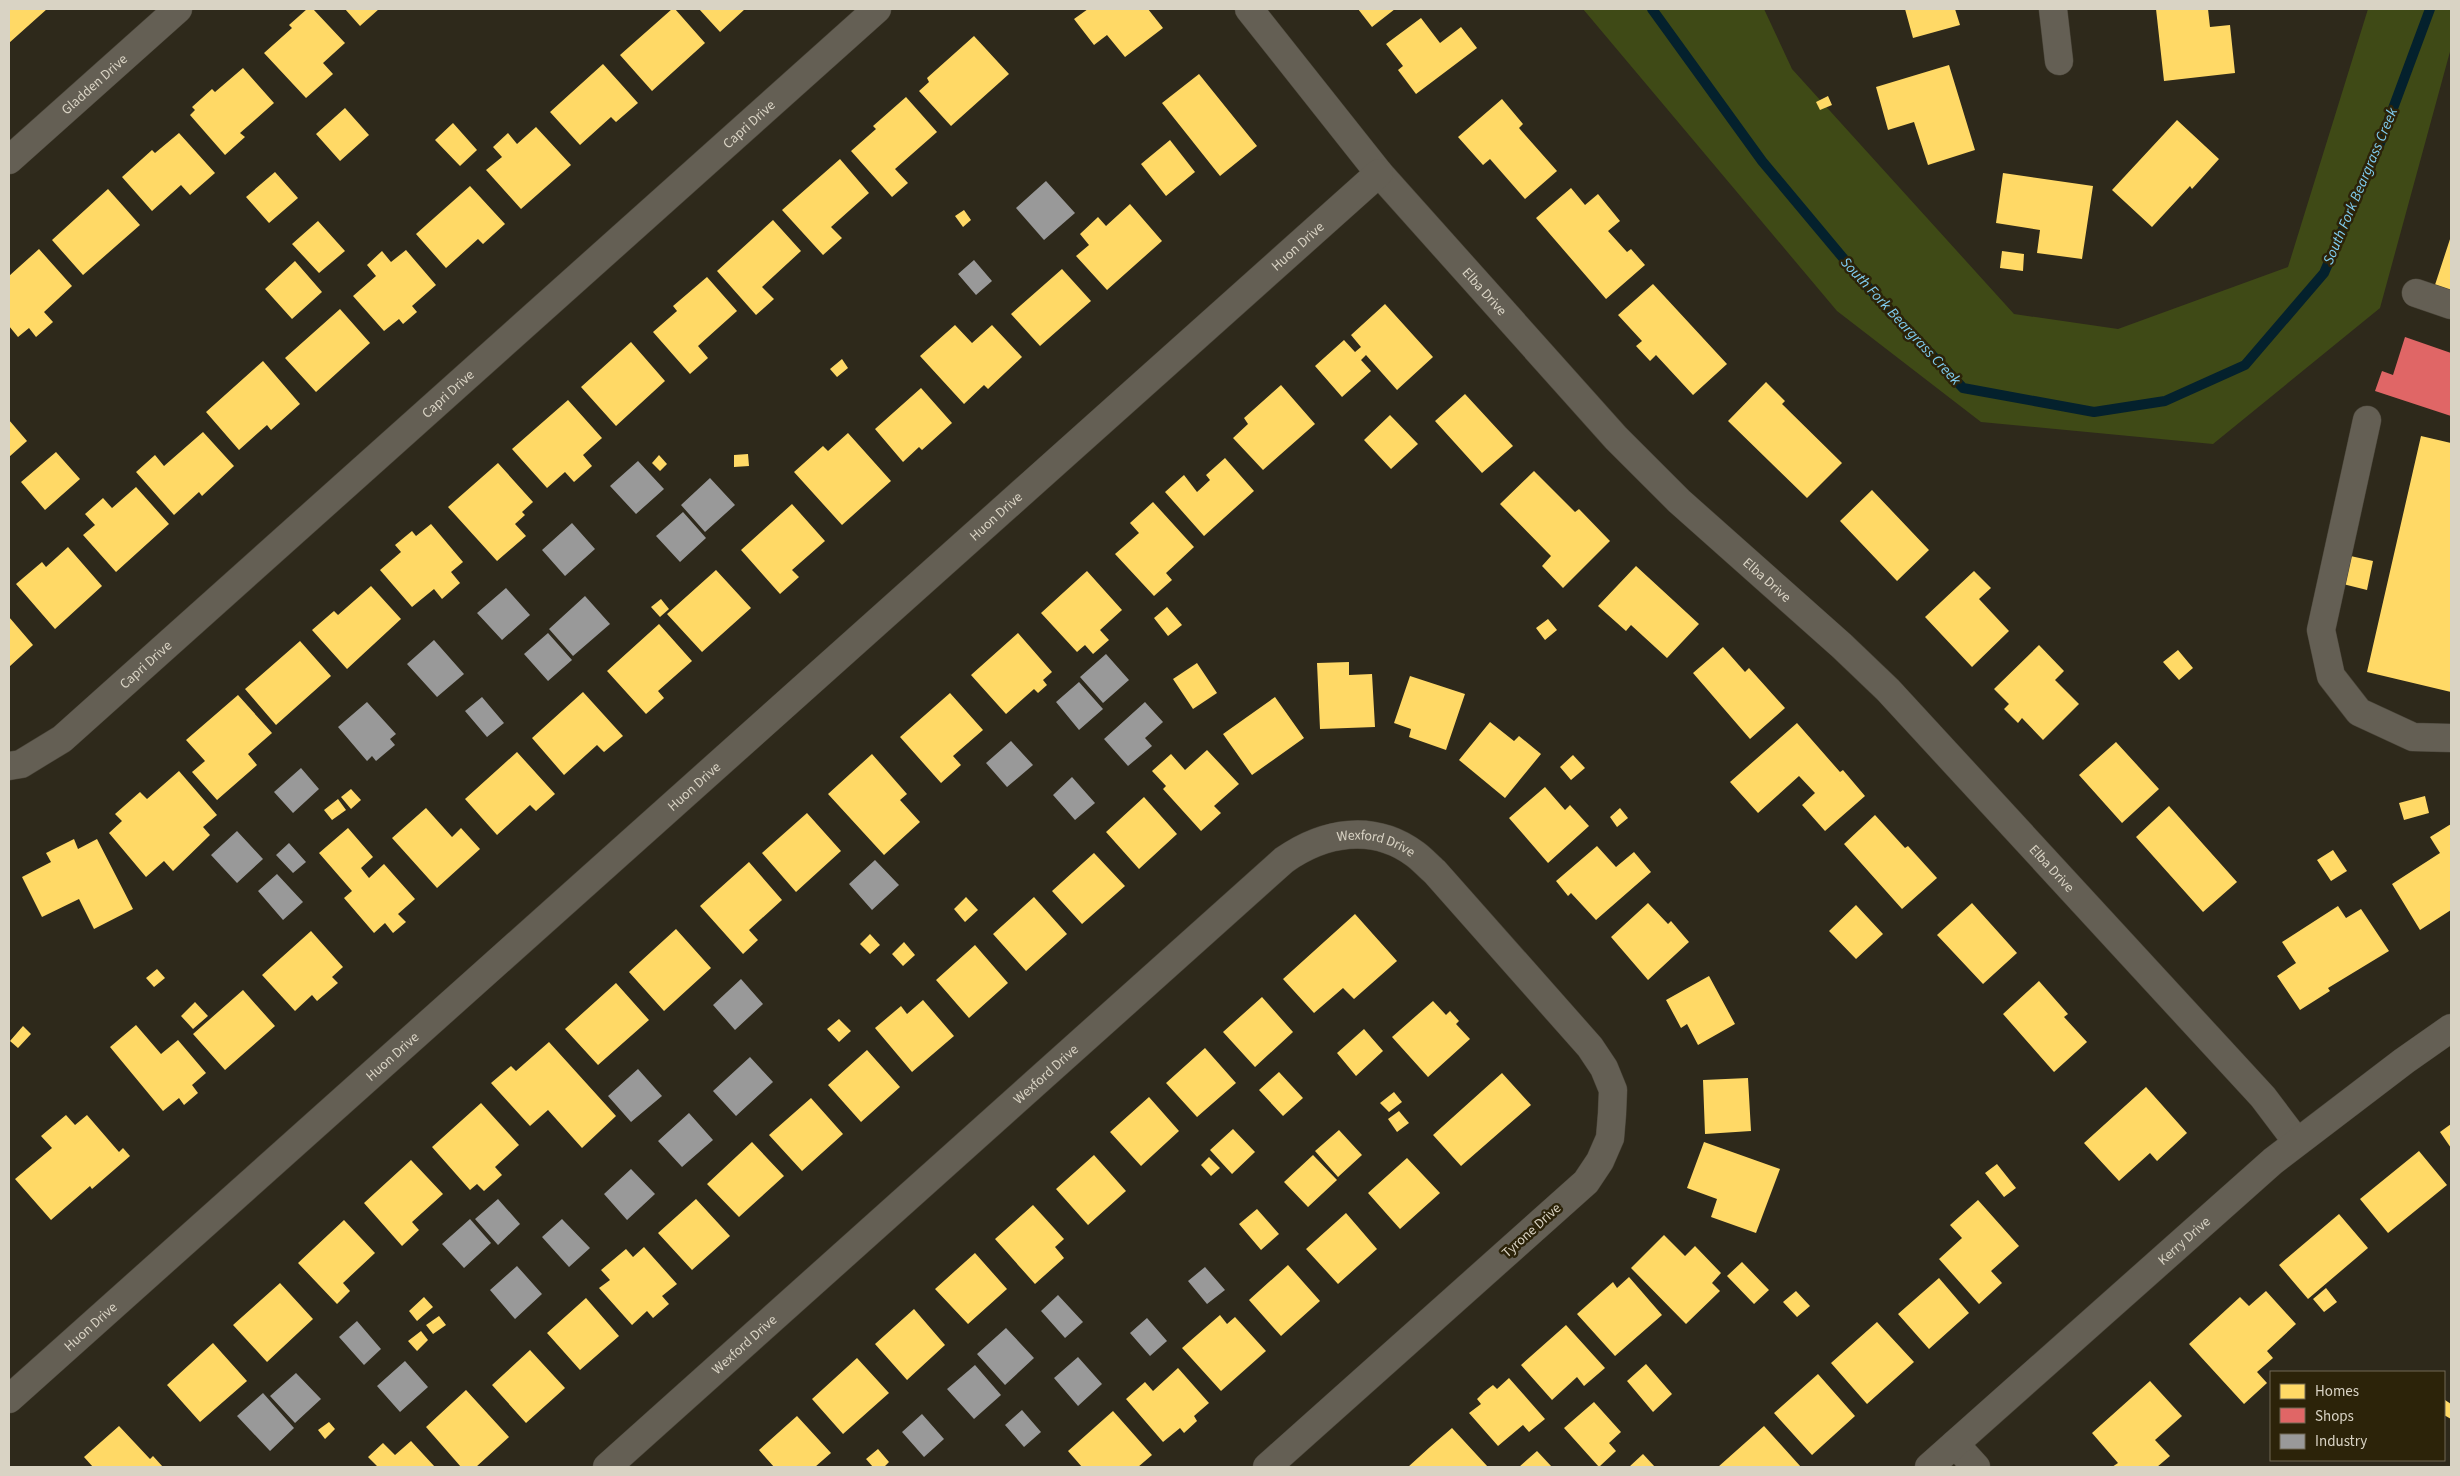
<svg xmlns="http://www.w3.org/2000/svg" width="2460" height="1476" viewBox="0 0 2460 1476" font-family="'Source Sans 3',sans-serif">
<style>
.green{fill:#3f4a16}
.homes{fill:#ffd966}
.shops{fill:#e06666}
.industry{fill:#999}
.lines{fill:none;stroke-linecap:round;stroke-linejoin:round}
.stream{stroke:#04212d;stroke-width:10}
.minor-casing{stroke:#494438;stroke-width:29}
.minor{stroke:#645f54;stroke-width:28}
.labels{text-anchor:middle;stroke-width:5;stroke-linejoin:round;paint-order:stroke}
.street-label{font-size:14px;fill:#d9d3c4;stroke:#2c2309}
.water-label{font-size:15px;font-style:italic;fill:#80ccf0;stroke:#2c2309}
</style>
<rect width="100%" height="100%" fill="#2e291b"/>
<path class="green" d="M1583,9H1764L1792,69L2014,314L2118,329L2288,267L2368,9H2451V48L2380,308L2213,444L1981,422L1837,311Z"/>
<path class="homes" d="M9,9H47L9,43Z
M307,9H313L345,43L323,63L333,74L306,98L264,53L292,28L289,25Z
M345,9H379L360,26Z
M672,9H675L705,43L652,91L620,55Z
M699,9H745L720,32Z
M1088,9H1148L1163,28L1125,57L1107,35L1094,45L1074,19Z
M1358,9H1395L1372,27Z
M1905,9H1955L1960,25L1913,38Z
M2156,9H2208L2210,27L2230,25L2235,73L2164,81Z
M1421,18L1440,43L1461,27L1477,48L1416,94L1398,70L1403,66L1386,44Z
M974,36L1009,74L951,126L919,91L929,82L927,78Z
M603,64L638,103L616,122L611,117L580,145L550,112Z
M1949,65L1975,150L1928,165L1914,122L1888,130L1876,87Z
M243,68L274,103L240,133L245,137L225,155L190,115L195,110L192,107L212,89L215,92Z
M1199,74L1257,146L1220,176L1162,103Z
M1828,96L1832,105L1820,110L1816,102Z
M906,97L937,132L895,169L908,183L892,197L851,151L876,129L873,126Z
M1502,99L1523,124L1519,128L1557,171L1525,199L1490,159L1483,165L1458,137Z
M345,108L369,135L340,161L316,134Z
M2177,120L2219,159L2192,189L2190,186L2152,227L2112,190Z
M453,123L477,150L460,166L435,140Z
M536,127L571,165L521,209L486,170L502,157L493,147L508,133L517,144Z
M179,133L215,173L190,195L181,185L152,211L122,177L152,150L155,153Z
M1170,140L1195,172L1166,196L1141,164Z
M840,159L869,193L831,227L842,238L823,255L782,210Z
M275,172L298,198L269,223L246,197Z
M2003,173L2093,186L2082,259L2037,253L2040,230L1996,223Z
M470,186L505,224L483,244L478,239L446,268L416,234Z
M1571,188L1585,205L1598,194L1620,221L1608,231L1627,252L1631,249L1645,265L1606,299L1536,218Z
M108,189L140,225L83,275L52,240Z
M1130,204L1162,241L1107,290L1076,256L1089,245L1080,234L1098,217L1106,226Z
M964,210L971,220L963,227L955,216Z
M773,220L801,251L762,287L774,299L756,315L717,271Z
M318,221L345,251L319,273L292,244Z
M2451,236V297L2433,291Z
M39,249L72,286L44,312L53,322L36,337L29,328L18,337L9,326V276Z
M406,250L436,285L412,306L417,312L403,324L399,319L384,331L353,296L376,276L367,265L382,251L391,262Z
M2002,251L2024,254L2023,271L2000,268Z
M295,261L322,292L292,319L265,289Z
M1062,269L1091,301L1040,346L1011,314Z
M707,277L737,311L698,346L708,358L690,374L653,332L677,311L673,306Z
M1653,284L1727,364L1693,395L1656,355L1650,361L1636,346L1642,341L1618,315Z
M1385,304L1433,357L1397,390L1366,355L1361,360L1371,371L1342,397L1315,366L1344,340L1355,352L1361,347L1351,335Z
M340,309L370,343L316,392L285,358Z
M955,325L972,343L992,325L1022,357L988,389L984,385L964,404L920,356Z
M631,342L665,381L616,426L581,387Z
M842,359L848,368L837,377L830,369Z
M263,361L300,404L271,430L267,425L239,450L206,412Z
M1766,382L1785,401L1782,404L1842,463L1807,498L1728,421Z
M1281,385L1315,424L1263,470L1233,438L1248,424L1244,418Z
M921,388L952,423L922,450L919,447L903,462L875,429Z
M1465,394L1513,446L1482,473L1435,421Z
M568,400L602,438L583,455L592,466L574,482L565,472L547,488L512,449Z
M1390,415L1418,444L1391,469L1364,440Z
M9,420L27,441L9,457Z
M203,432L234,466L202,496L199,492L174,515L136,472L155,455L164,466Z
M848,433L891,481L842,525L794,472L823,446L828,451Z
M2421,436L2451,443V692L2367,672Z
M56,452L80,479L45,510L21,482Z
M748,454L749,466L734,467V455Z
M659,455L667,464L660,471L652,463Z
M1225,458L1254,491L1204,536L1165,492L1184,475L1197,492L1210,480L1206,475Z
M498,463L533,502L522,512L525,515L515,524L526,536L497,561L448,507Z
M1534,471L1575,512L1579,509L1610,541L1563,588L1542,566L1551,556L1500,504Z
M136,487L169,524L116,572L83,535L95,525L85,514L103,498L112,508Z
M1872,490L1929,550L1897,581L1840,521Z
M1153,502L1194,547L1166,573L1172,580L1154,596L1115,554L1139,533L1130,523Z
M792,504L825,541L792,570L799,577L780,594L741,550Z
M431,524L463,562L451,572L460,583L442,599L434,589L412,607L380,570L401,552L395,545L412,531L416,536Z
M68,547L102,586L55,629L16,584L42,562L46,567Z
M2346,555L2373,561L2367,590L2339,583Z
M1636,566L1699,624L1667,658L1631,625L1626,631L1598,606Z
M716,570L751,608L702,652L667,614Z
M1087,571L1122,610L1100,630L1109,640L1093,654L1085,645L1077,652L1041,613Z
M1974,571L1991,588L1979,599L2009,631L1972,667L1925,617Z
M371,586L401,619L347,669L312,630L334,611L338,615Z
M661,599L669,609L660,617L651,607Z
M1167,607L1182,625L1168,636L1154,618Z
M9,617L33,645L9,667Z
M1548,619L1557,630L1545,640L1536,628Z
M659,624L692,661L658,691L664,698L646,714L607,671Z
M1018,633L1052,672L1043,680L1047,685L1038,693L1034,689L1006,714L971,675Z
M300,641L331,676L276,725L245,689Z
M2039,645L2064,671L2055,680L2079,704L2043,740L2022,718L2018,723L2004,709L2009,704L1994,689Z
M1723,647L1745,672L1749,668L1785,708L1750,739L1693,673Z
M2178,650L2193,668L2179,680L2163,662Z
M1349,662V675L1372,674L1375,727L1320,729L1317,663Z
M1197,663L1217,693L1193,709L1173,679Z
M1410,676L1465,694L1446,750L1409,737L1411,729L1394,723Z
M583,692L623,736L604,752L597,745L564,775L532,738Z
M950,693L983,730L953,756L961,765L941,783L900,737Z
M238,695L272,733L248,754L257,765L217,800L192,772L205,761L186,740Z
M1275,697L1304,738L1252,775L1223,734Z
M1490,722L1514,741L1519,736L1541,754L1505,798L1459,760Z
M1797,723L1840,772L1843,770L1865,796L1825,831L1802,805L1815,793L1799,776L1758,813L1730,782Z
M2116,742L2159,789L2122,823L2079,775Z
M1207,750L1239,784L1214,806L1221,813L1201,831L1163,789L1166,786L1152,771L1171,754L1185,770Z
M517,752L555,794L536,811L530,805L497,835L465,799Z
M872,754L907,794L900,800L920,822L884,855L828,794Z
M1573,755L1585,768L1571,780L1560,767Z
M179,771L217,815L203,827L210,835L173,871L164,861L146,877L109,833L122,821L115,814L140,792L147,799Z
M1545,787L1565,810L1570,805L1589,826L1548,863L1509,818Z
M351,789L361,800L351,809L341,797Z
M2425,796L2429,813L2404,820L2399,803Z
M1144,797L1177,834L1139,869L1106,832Z
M338,799L346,810L332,820L324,810Z
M2169,806L2237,882L2203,912L2136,837Z
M426,808L452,837L461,828L480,849L437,888L392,838Z
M1620,808L1628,818L1617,827L1610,817Z
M807,813L841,851L796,892L762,853Z
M1875,815L1905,848L1908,846L1937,878L1902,909L1844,844Z
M2451,824V910L2420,930L2392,884L2440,853L2430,837Z
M348,828L373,857L361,868L369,878L384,864L415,899L398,914L406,922L393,933L385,923L374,933L344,898L352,891L319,853Z
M74,839L78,849L97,839L133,909L94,929L79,899L42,917L22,877L51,862L46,853Z
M1597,846L1616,867L1634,852L1651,872L1596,920L1571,893L1568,896L1556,881Z
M2333,850L2347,871L2331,881L2317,860Z
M1094,853L1125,886L1082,924L1052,891Z
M749,862L782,900L749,930L758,940L743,954L700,906Z
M966,897L978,910L965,922L954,909Z
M1034,897L1067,934L1026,971L993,934Z
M1648,903L1668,924L1671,921L1689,942L1648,980L1611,937Z
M1972,903L2017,953L1983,984L1937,935Z
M1856,905L1883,934L1856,959L1829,931Z
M2338,906L2346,918L2361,909L2389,951L2328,988L2330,991L2300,1010L2277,976L2296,963L2282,942Z
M1355,914L1397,961L1354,999L1343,988L1314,1013L1283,979Z
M676,929L711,968L664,1011L629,972Z
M311,931L343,967L332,977L338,983L317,1001L312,995L295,1011L262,975Z
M870,934L880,945L870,954L860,944Z
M904,942L915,955L903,966L892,954Z
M975,945L1008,983L969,1018L936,980Z
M157,969L165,978L154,987L146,978Z
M1709,976L1735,1024L1698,1045L1687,1024L1681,1028L1666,1000Z
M2039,981L2068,1014L2064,1017L2087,1042L2054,1072L2003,1014Z
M616,983L649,1020L598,1065L565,1029Z
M243,990L275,1026L225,1070L193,1034Z
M1262,997L1293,1032L1255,1067L1223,1032Z
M923,1000L954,1036L912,1072L875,1028L901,1006L907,1014Z
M1433,1001L1446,1015L1450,1011L1459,1021L1456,1024L1470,1039L1428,1077L1392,1037Z
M195,1002L208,1016L193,1029L181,1016Z
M839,1019L851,1031L839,1042L827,1029Z
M136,1025L161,1054L178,1040L206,1073L192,1085L198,1093L184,1105L179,1098L163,1111L110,1047Z
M23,1026L31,1034L18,1048L10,1041Z
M1364,1029L1383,1051L1356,1076L1337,1053Z
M549,1042L616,1116L582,1148L548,1110L530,1126L491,1083L511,1066L516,1071Z
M1205,1048L1236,1083L1197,1117L1166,1083Z
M867,1050L900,1087L861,1122L828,1085Z
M1279,1072L1303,1098L1283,1116L1259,1090Z
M1502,1073L1531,1105L1461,1166L1433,1135Z
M1748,1078L1751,1131L1705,1134L1703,1080Z
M2146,1087L2187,1133L2157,1161L2150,1153L2119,1181L2084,1143Z
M1394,1092L1402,1102L1389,1112L1380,1103Z
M1149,1097L1179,1131L1141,1166L1110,1132Z
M811,1098L843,1134L802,1171L769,1135Z
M481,1103L519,1145L495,1167L502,1175L484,1191L477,1184L470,1190L432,1147Z
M1399,1111L1409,1123L1397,1132L1388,1119Z
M66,1115L75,1125L87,1115L119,1152L123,1148L130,1156L92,1189L90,1186L51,1220L15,1179L52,1148L41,1136Z
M2451,1124V1148L2440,1132Z
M1233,1129L1255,1152L1232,1174L1210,1150Z
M1339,1130L1362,1155L1338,1177L1315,1151Z
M752,1142L784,1176L739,1217L707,1184Z
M1704,1142L1780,1169L1756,1233L1711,1217L1717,1199L1687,1188Z
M2419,1151L2447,1185L2388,1233L2360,1199Z
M1094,1155L1126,1191L1088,1225L1056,1189Z
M1313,1155L1337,1180L1308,1207L1284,1182Z
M1209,1157L1220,1168L1211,1176L1201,1165Z
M1407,1158L1440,1193L1400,1229L1368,1193Z
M411,1160L443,1194L412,1222L419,1230L402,1246L364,1203Z
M1997,1164L2016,1188L2004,1197L1985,1173Z
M696,1199L730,1236L692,1270L658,1233Z
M1978,1200L2019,1246L1991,1271L2002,1283L1979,1304L1939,1259L1962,1238L1950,1225Z
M1033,1205L1064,1239L1055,1247L1064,1258L1035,1284L995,1239Z
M1257,1209L1279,1234L1261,1250L1239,1224Z
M1346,1213L1377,1249L1338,1284L1306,1249Z
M2339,1214L2368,1248L2308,1299L2279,1265Z
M344,1220L375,1253L343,1283L350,1291L337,1304L298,1263Z
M1664,1235L1685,1256L1695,1246L1721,1273L1712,1283L1720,1291L1686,1324L1631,1268Z
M644,1247L677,1284L662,1296L669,1304L653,1318L647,1311L632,1325L599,1288L610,1280L601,1270L626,1249L633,1257Z
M975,1253L1007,1289L968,1324L935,1289Z
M1742,1262L1769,1290L1754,1304L1727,1276Z
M1288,1265L1320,1301L1281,1336L1249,1300Z
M1629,1277L1662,1315L1615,1356L1577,1314L1613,1282L1617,1288Z
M1939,1278L1969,1313L1929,1349L1898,1314Z
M280,1283L313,1319L267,1362L233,1325Z
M2326,1288L2337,1302L2324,1312L2313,1299Z
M1796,1291L1810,1306L1797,1317L1783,1302Z
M2266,1291L2296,1324L2267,1351L2273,1358L2257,1372L2267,1383L2244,1404L2189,1344L2240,1297L2249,1306Z
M424,1297L433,1307L417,1321L409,1311Z
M586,1298L619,1336L580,1370L547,1333Z
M914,1309L945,1345L907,1380L875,1344Z
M1220,1315L1227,1324L1235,1317L1266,1351L1221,1391L1182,1348Z
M439,1316L446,1325L433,1334L426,1325Z
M1877,1322L1914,1362L1867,1404L1831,1363Z
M1566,1325L1605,1368L1584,1386L1577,1377L1552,1400L1521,1365Z
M421,1331L428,1340L417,1351L408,1341Z
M213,1343L247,1381L200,1422L167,1385Z
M530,1350L565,1388L526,1423L492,1385Z
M857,1358L889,1393L843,1434L812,1399Z
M1646,1364L1672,1394L1653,1412L1627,1381Z
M1178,1368L1209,1403L1194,1416L1197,1421L1184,1433L1180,1428L1163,1442L1126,1399L1145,1382L1153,1391Z
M1818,1374L1855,1416L1812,1455L1774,1413Z
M1509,1378L1545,1419L1529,1432L1523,1425L1498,1446L1469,1413L1481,1404L1477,1399L1484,1392L1493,1385L1497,1389Z
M2150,1381L2182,1416L2155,1440L2170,1456L2157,1467H2112L2118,1463L2092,1433Z
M466,1390L509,1437L476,1467H461L426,1427Z
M2445,1400L2451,1404V1419L2444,1415Z
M1594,1402L1621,1432L1609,1443L1616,1451L1599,1467L1564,1428Z
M1113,1411L1152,1455L1138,1467H1082L1068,1451Z
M797,1416L831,1453L815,1467H774L759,1450Z
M329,1422L335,1429L325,1439L318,1430Z
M119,1426L150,1459L153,1456L163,1467H93L84,1457Z
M1764,1426L1801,1467H1718Z
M1452,1428L1488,1467H1408L1430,1447Z
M411,1441L435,1467H378L368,1457L383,1443L395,1455Z
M878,1449L889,1462L884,1467H873L866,1459Z
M1537,1451L1552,1467H1519Z
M1643,1454L1655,1467H1629Z"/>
<path class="shops" d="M2405,337L2451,353V416L2375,391L2382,371L2393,375Z"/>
<path class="industry" d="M1046,181L1075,213L1044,240L1016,208Z
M974,260L992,281L976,295L958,274Z
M638,461L664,489L636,514L610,486Z
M710,478L735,505L705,532L681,505Z
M683,512L706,538L680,562L656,536Z
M572,523L595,549L565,576L542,550Z
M506,588L530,615L502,640L477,613Z
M585,596L610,624L573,656L549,629Z
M548,633L572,660L548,681L524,654Z
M434,640L464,674L437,697L407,664Z
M1106,654L1129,680L1103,703L1080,677Z
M1079,682L1103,709L1079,730L1056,702Z
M482,697L504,723L487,737L465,711Z
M367,702L396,734L390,739L395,745L376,761L372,756L367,761L338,727Z
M1145,702L1163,722L1145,738L1152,746L1128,766L1104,739Z
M1011,741L1033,765L1007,787L986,763Z
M301,768L319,789L293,813L274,792Z
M1072,777L1095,803L1075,820L1053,795Z
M237,831L263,859L237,883L211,855Z
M289,843L306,862L293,873L276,855Z
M875,860L899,885L872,910L849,884Z
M277,874L303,902L283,920L258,891Z
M741,979L763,1004L735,1030L713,1005Z
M750,1057L773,1082L736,1116L713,1091Z
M638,1069L662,1096L631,1122L608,1096Z
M689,1113L713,1140L682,1167L658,1141Z
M631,1169L655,1194L627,1220L604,1194Z
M498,1199L520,1224L498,1245L475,1219Z
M470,1219L491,1243L464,1268L442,1244Z
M562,1219L590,1248L569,1267L542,1237Z
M517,1266L542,1294L515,1319L490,1290Z
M1205,1267L1225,1290L1207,1304L1188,1281Z
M1058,1295L1083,1322L1065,1338L1041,1311Z
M1147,1318L1167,1341L1150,1356L1130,1333Z
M357,1321L381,1349L364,1365L339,1337Z
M1006,1328L1034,1358L1005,1385L977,1354Z
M1078,1357L1102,1384L1078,1406L1054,1378Z
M405,1361L428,1387L400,1412L377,1386Z
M975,1365L1001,1395L974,1419L947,1389Z
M296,1373L321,1399L295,1423L270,1396Z
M263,1393L294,1428L270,1451L237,1416Z
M1022,1410L1041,1432L1024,1447L1005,1425Z
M922,1414L944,1439L924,1457L902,1432Z"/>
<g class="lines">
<path class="stream" d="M1652,9L1762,161L1864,283L1963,388L2094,412L2165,401L2245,365L2324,273L2379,146L2430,9"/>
<defs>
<g id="minor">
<path id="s1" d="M1249,9L1379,173L1616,438L1679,501L1842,646L1888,690L2263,1097L2297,1142"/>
<path d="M2053,9L2059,61"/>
<path id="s2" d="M9,160L178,9"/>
<path d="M2416,293L2451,305"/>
<path d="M2367,420L2321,630L2331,676L2359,712L2413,737L2451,738"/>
<path id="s3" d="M9,766L21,764L62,739L877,9"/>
<path id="s4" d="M9,1399L1379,173"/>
<path d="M1955,1444L1976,1467"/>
<path id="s5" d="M607,1467L1284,860C1324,832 1373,823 1415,854C1422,859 1428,866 1435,872L1590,1047L1604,1068L1613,1090L1612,1114L1610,1138L1600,1161L1586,1182L1267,1467"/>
<path id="s6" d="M1929,1467L2273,1161L2404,1061L2451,1028"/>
</g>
</defs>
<use href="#minor" class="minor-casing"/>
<use href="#minor" class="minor"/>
</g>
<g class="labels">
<g class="street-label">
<text dy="5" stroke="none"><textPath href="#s2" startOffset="114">Gladden Drive</textPath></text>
<text dy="5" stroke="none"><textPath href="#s3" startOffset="982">Capri Drive</textPath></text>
<text dy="5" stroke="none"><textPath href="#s4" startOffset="1729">Huon Drive</textPath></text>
<text dy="5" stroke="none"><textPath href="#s1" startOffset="368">Elba Drive</textPath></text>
<text dy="5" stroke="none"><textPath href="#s3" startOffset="578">Capri Drive</textPath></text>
<text dy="5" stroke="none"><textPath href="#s4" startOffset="1324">Huon Drive</textPath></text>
<text dy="5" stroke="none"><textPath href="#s1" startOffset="772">Elba Drive</textPath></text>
<text dy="5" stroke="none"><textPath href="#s3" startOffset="172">Capri Drive</textPath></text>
<text dy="5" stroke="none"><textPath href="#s4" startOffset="919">Huon Drive</textPath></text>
<text dy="5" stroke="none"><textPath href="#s5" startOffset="1008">Wexford Drive</textPath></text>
<text dy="5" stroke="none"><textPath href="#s1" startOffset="1178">Elba Drive</textPath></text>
<text dy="5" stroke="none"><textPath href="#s4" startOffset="514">Huon Drive</textPath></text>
<text dy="5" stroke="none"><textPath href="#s5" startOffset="589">Wexford Drive</textPath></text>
<text transform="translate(1531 1230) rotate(-42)" y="5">Tyrone Drive</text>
<text dy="5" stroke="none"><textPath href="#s6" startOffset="341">Kerry Drive</textPath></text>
<text dy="5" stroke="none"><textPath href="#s4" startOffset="109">Huon Drive</textPath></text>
<text dy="5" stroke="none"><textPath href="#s5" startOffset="184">Wexford Drive</textPath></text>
</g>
<g class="water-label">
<text transform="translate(2360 186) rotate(-67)" y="5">South Fork Beargrass Creek</text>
<text transform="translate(1901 321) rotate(47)" y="5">South Fork Beargrass Creek</text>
</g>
</g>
<rect width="2460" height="1476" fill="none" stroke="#d9d3c4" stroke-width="20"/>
<rect x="2270" y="1371" width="175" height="90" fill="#2c2309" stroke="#716954"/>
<rect x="2280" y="1384" width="25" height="15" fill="#ffd966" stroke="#716954"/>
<text x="2315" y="1396" font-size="15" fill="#d9d3c4">Homes</text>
<rect x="2280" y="1408" width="25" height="15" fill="#e06666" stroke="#716954"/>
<text x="2315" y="1421" font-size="15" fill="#d9d3c4">Shops</text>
<rect x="2280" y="1434" width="25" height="15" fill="#999999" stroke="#716954"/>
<text x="2315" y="1446" font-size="15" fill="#d9d3c4">Industry</text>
</svg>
